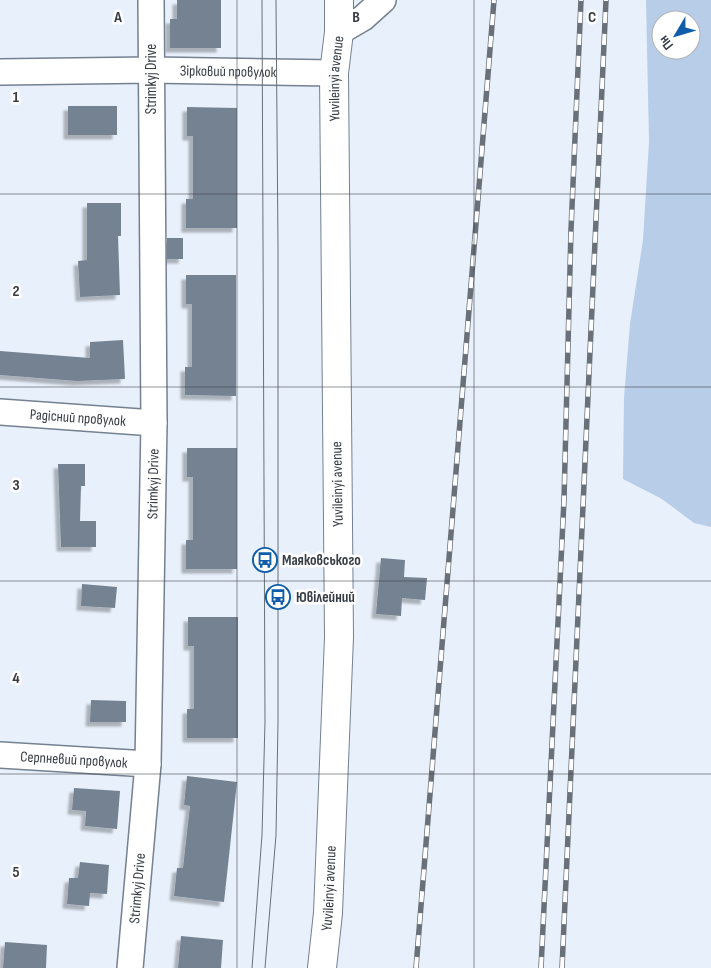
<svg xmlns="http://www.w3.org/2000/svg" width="711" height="968" viewBox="0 0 711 968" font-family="'Sofia Sans Condensed',sans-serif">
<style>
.green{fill:#b7cde8;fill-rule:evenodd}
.building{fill:#758292;filter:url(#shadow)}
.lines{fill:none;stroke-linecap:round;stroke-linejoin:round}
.minor-casing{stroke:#748191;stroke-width:28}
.major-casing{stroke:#748191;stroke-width:30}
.minor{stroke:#fff;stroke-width:25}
.major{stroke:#fff;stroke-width:28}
.tram{stroke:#6a7078;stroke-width:1}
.rail-casing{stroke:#6a7078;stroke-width:5.5}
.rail{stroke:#fff;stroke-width:4;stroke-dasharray:11;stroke-linecap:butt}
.grid{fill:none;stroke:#373d44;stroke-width:1;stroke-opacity:0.55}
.labels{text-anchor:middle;stroke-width:5;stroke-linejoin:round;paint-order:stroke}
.street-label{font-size:15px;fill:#373d44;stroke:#fff}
.poi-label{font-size:15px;font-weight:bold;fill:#373d44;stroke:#fff;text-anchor:start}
.grid-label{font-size:16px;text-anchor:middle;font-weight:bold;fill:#373d44;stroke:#fff;stroke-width:5;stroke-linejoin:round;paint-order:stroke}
</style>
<defs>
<filter id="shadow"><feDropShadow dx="-4.5" dy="4.5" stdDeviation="1" flood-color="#0004"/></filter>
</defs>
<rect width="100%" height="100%" fill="#e8f0fb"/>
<path class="green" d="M646,0H711V527L694,523L662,499L623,479L624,398L630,324L643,240L649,142ZM661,20H691V50H661Z"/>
<path class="building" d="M177,0H221V48H170V19H177Z
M68,106H117V135H68Z
M187,107L237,108V228H186V199H193V136H187Z
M87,203H121V236H118L120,295L80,297L78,261L87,260Z
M167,238H183V259H167Z
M186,275H236V396L185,395V367H192V304H186Z
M123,340L125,379L77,381L0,375V351L90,358V342Z
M187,448H237V569H186V540H193V477H187Z
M58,464H85V486H81L80,521H96V547H61Z
M381,558L405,560L404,577L427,578L425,600L402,598L401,616L376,614Z
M82,584L117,587L115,608L81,606Z
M188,617H238V738H187V709H194V646H188Z
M91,700L126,701V722H90Z
M187,776L237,782L224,902L174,896L177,868H183L190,806L184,805Z
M74,788L120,791L117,829L85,826L86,811L72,810Z
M80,862L109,865L107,894L90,893L89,906L67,904L69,878H78Z
M181,936L223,940L221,968H178Z
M5,942L47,945L46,968H3Z"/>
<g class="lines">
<defs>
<g id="minor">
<path d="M339,32L363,18L383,0"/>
<path id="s1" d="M0,72L151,70L334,73"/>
<path id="s2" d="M0,412L154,423"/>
<path id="s3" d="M0,755L148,764"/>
<path id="s4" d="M130,968L148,764L154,423L151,0"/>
</g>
<g id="major">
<path id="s5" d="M322,968L328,913L339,637L334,73L339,32V0"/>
</g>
</defs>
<use href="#minor" class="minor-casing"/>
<use href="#major" class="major-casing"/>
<use href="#minor" class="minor"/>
<use href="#major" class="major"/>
<path class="tram" d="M252,968L262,835L265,722L262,0
M265,968L276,835L278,722V248L276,0"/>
<defs>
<path id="rail" d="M416,968L494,0
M541,968L564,500L571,230L581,0
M562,968L606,0"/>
</defs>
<use href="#rail" class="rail-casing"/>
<use href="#rail" class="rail"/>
</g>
<path class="grid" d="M237,0V968M474,0V968M0,194H711M0,387H711M0,581H711M0,774H711"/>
<defs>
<symbol id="bus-ring" viewBox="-11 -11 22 22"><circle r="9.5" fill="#fff" stroke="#0f5cab" stroke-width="1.5"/><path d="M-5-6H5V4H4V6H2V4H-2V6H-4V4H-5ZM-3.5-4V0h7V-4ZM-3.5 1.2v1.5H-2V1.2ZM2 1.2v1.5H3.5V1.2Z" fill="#0f5cab"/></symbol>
</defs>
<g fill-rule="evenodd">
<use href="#bus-ring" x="251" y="546" width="28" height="28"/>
<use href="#bus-ring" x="264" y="583" width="28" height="28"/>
</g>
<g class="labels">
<g class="street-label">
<text dy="5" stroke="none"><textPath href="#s1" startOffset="228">Зірковий провулок</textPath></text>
<text transform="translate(151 79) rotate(-90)" y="5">Strimkyj Drive</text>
<text dy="5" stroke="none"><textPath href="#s5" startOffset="890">Yuvileinyi avenue</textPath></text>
<text dy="5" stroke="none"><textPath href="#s2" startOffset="78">Радісний провулок</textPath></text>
<text dy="5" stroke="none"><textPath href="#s4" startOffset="485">Strimkyj Drive</textPath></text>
<text transform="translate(337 484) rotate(-91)" y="5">Yuvileinyi avenue</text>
<text dy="5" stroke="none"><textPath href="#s3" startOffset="74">Серпневий провулок</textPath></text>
<text dy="5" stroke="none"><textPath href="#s4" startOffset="80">Strimkyj Drive</textPath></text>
<text dy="5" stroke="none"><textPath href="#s5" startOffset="80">Yuvileinyi avenue</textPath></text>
</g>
<g class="poi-label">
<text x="282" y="565">Маяковського</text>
<text x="296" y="602">Ювілейний</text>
</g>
</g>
<g class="grid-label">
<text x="118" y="22">A</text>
<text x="356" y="22">B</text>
<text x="592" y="22">C</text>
<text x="16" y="102">1</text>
<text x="16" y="296">2</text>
<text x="16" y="490">3</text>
<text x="16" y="683">4</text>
<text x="16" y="877">5</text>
</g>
<g transform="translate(676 35) rotate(232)"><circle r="24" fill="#ffffff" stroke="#afb1b4"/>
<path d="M0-4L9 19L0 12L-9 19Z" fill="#0f5cab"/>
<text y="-8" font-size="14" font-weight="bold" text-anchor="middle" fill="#373d44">Пн</text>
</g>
</svg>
